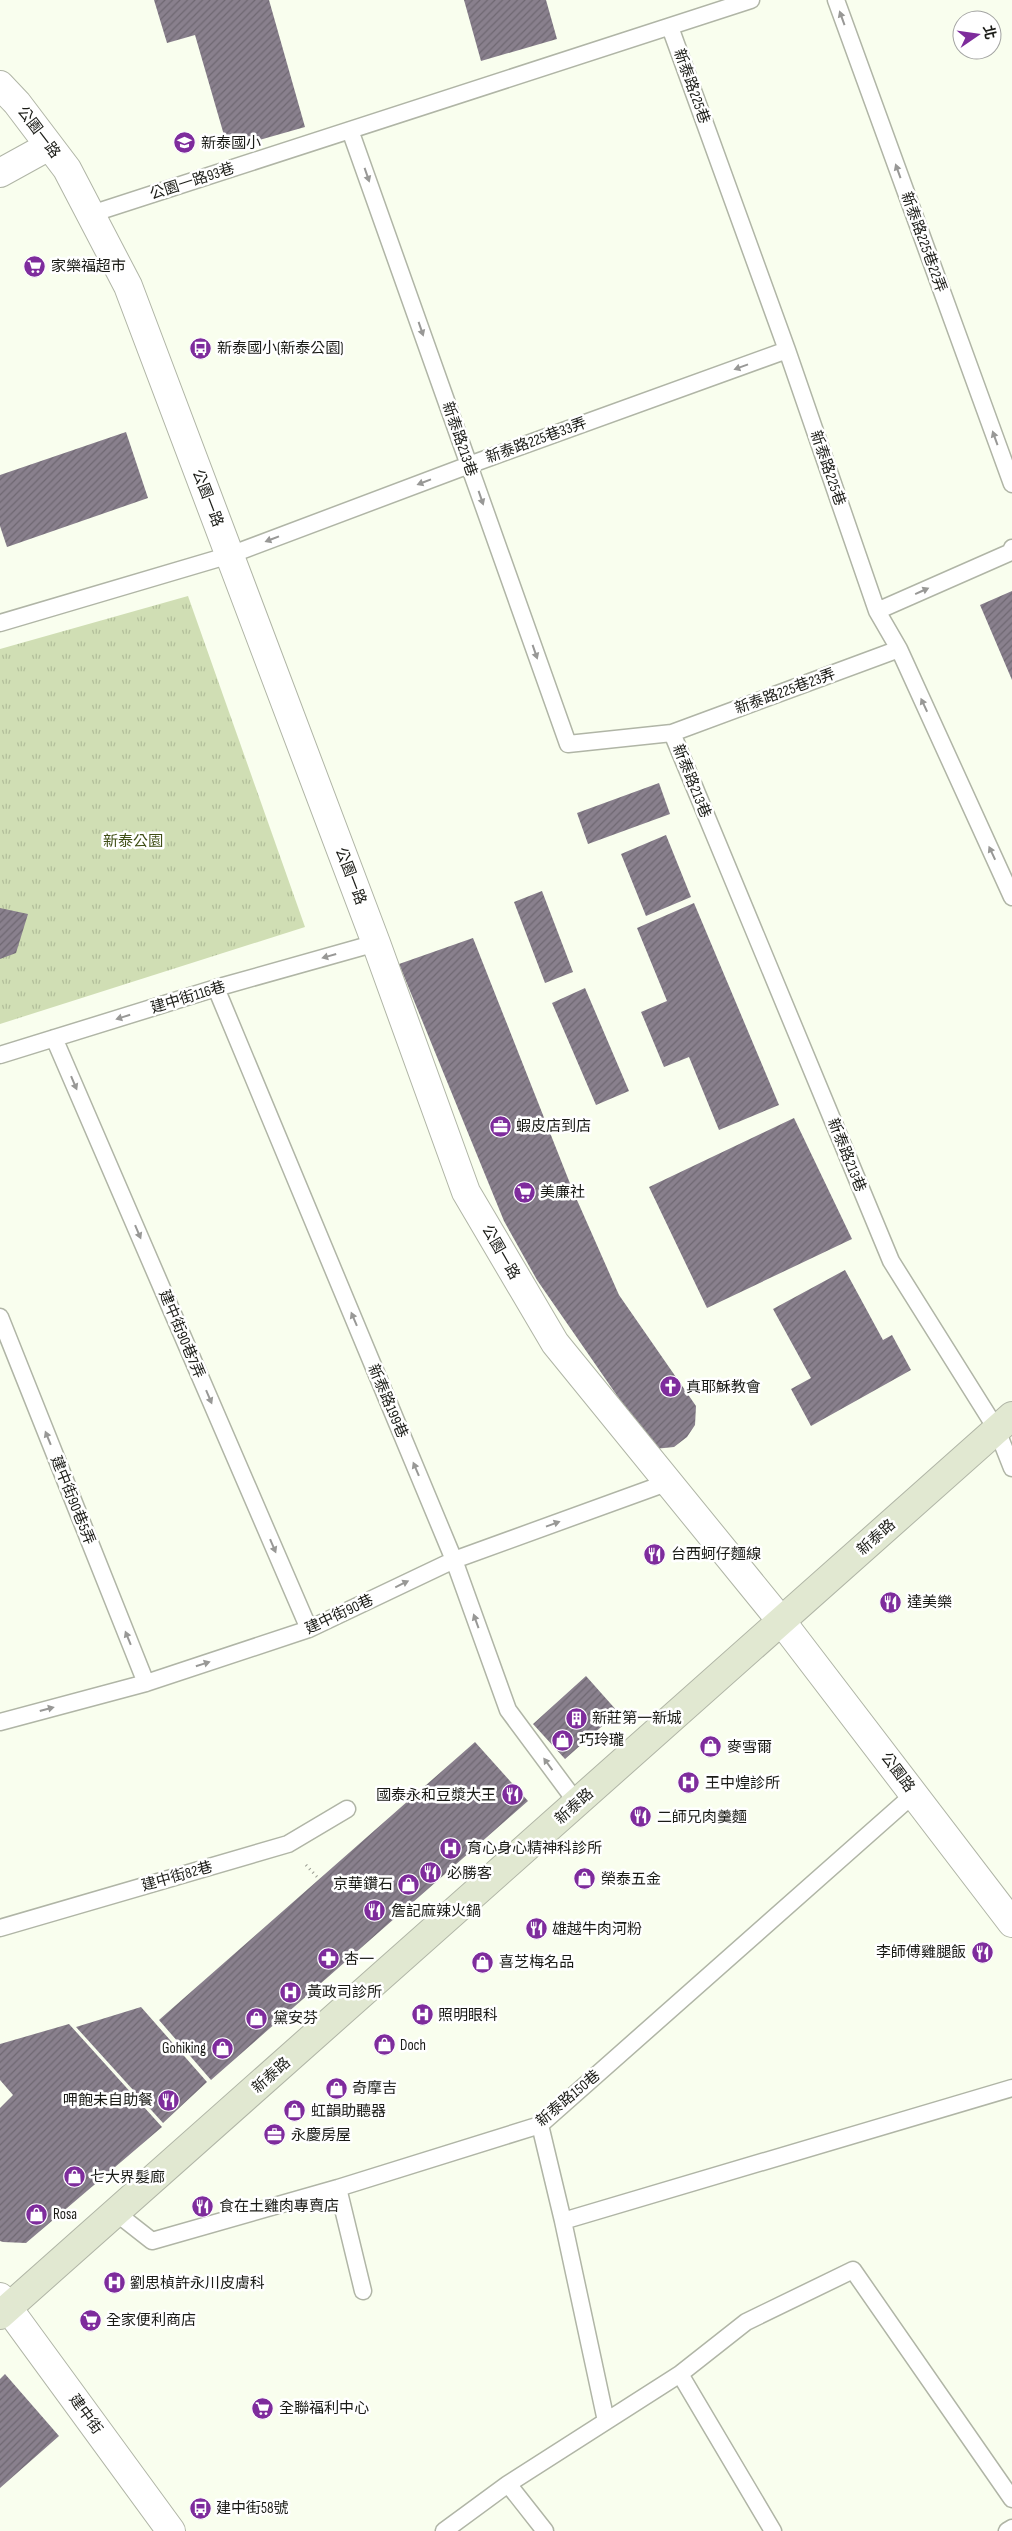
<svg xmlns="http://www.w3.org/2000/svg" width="1012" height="2531" viewBox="0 0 1012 2531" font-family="'Sofia Sans Condensed','Noto Sans TC',sans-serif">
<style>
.park{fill:url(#park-tufts)}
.building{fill:url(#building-hatch)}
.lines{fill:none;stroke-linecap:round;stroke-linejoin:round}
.service-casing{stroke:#b0b5a6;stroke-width:19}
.minor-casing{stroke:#b0b5a6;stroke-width:30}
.secondary-casing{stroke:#b0b5a6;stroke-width:30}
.path{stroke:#9a9d92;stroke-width:3;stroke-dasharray:1 4;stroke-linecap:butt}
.service{stroke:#fff;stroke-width:16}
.minor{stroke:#fff;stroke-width:28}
.secondary{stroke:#e1e8d1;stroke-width:28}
.oneway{fill:#989896}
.labels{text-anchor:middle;stroke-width:5;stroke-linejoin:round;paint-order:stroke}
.street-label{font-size:15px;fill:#1a1b16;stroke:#fff}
.poi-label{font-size:15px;fill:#1a1b16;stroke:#fff;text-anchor:start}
.park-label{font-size:15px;fill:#3f4e15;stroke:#fff}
</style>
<defs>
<pattern id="park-tufts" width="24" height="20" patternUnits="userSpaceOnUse" patternTransform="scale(1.25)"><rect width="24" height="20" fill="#d0deb4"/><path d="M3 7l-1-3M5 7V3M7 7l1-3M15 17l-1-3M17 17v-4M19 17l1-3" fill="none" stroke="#b2be9a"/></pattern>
<pattern id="building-hatch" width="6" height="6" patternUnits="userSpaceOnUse" patternTransform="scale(1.25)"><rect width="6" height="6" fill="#89808d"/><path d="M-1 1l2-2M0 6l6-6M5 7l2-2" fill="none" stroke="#6f6872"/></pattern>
</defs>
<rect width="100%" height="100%" fill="#f9feee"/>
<path class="park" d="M188,596L305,927L0,1024V649Z"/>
<path class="building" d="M154,0H269L305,127L228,149L195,35L167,43Z
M464,0H546L557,39L481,61Z
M126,432L148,498L7,547L0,526V475Z
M1012,591V680L980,605Z
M659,783L670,814L588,844L577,813Z
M666,835L691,897L646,916L621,854Z
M542,891L573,972L545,983L514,902Z
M694,903L779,1105L719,1130L689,1057L664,1067L641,1012L667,1001L637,928Z
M0,908L28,914L16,953L0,959Z
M473,938L573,1191L619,1295L696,1406L695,1425L687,1437L674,1447L654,1449L537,1280L504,1221L399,964Z
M585,988L629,1091L596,1105L552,1003Z
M794,1118L852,1239L707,1308L649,1187Z
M845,1270L883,1340L892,1335L911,1370L811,1426L791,1389L811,1378L773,1309Z
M586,1676L618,1712L565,1759L533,1724Z
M475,1742L528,1801L211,2080L159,2020Z
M141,2007L207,2082L163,2123L76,2027Z
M69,2024L162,2127L26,2243L3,2242L0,2241V2108L13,2095L0,2080V2044Z
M5,2374L59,2436L0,2488V2379Z"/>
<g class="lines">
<defs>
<path id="service" d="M836,0L1012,484
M670,27L787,350L877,611L899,649L1012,897
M350,130L568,744L672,733L891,1261L997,1430L1012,1468
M91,214L751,0
M877,611L1011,552L1012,548
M0,623L230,555L469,465L787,350
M672,733L899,649
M216,988L454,1560L508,1710L577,1803
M54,1038L309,1629
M0,1055L216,988L376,943
M0,1317L146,1683
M0,1722L146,1683L309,1629L454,1560L669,1482
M0,1928L288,1844L347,1809
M540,2125L563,2221L606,2421
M338,2188L363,2291
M115,2212L152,2241L338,2188L540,2125L914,1794
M563,2221L1012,2088
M680,2374L773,2531
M508,2484L545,2531
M444,2531L508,2484L680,2374L746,2322L853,2270L1012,2499
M1007,2531L1012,2528"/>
<path id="minor" d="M0,85L17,103L67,169L128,286L376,943L466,1192L555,1343L782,1622L1012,1923
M0,173L49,146
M0,2297L171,2531"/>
<path id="secondary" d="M0,2315L1012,1416"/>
</defs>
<use href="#service" class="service-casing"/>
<use href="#minor" class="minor-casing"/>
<use href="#secondary" class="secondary-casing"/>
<path class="path" d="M306,1865L319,1879"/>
<use href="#service" class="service"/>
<use href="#minor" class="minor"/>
<use href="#secondary" class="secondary"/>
</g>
<defs><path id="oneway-solid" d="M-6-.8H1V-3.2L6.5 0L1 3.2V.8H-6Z" transform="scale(1.25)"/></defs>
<g class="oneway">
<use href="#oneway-solid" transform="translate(842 18) rotate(-110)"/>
<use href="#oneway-solid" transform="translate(898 171) rotate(-110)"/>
<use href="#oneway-solid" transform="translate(367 175) rotate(71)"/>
<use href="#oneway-solid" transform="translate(421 329) rotate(71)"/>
<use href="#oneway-solid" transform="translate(741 367) rotate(160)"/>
<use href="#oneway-solid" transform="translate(995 438) rotate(-110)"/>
<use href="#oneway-solid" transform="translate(424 482) rotate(159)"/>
<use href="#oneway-solid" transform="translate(481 498) rotate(71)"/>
<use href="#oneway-solid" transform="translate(272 539) rotate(159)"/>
<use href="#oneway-solid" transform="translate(922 591) rotate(-24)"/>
<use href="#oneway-solid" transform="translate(535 652) rotate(71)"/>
<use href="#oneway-solid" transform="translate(924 705) rotate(-115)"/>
<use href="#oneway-solid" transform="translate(992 853) rotate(-115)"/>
<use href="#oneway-solid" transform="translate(329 956) rotate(164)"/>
<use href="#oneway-solid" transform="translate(123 1017) rotate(163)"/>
<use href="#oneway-solid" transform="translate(74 1083) rotate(67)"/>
<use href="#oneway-solid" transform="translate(138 1232) rotate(67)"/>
<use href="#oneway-solid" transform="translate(354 1319) rotate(-113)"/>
<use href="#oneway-solid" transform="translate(209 1397) rotate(67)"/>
<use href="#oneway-solid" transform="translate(48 1438) rotate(-112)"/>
<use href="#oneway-solid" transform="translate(416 1469) rotate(-113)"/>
<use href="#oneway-solid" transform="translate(553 1524) rotate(-20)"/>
<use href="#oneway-solid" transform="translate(273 1546) rotate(67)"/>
<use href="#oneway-solid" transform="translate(402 1584) rotate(-26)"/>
<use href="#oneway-solid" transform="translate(476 1621) rotate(-110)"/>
<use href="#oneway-solid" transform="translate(128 1638) rotate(-112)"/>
<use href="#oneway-solid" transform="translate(203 1664) rotate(-18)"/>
<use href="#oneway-solid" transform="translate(47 1709) rotate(-15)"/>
<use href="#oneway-solid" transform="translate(548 1764) rotate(-126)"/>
</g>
<defs>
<symbol id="school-disc" viewBox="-11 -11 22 22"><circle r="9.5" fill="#7e2c9c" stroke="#fff"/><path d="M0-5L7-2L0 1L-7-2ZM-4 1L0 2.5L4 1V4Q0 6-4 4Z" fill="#fff"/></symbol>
<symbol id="supermarket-disc" viewBox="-11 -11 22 22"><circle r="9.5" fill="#7e2c9c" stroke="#fff"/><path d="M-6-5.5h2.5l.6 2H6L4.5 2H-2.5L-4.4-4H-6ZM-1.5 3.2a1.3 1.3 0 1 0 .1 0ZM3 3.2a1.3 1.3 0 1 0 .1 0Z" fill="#fff"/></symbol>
<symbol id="bus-disc" viewBox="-11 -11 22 22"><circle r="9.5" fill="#7e2c9c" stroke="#fff"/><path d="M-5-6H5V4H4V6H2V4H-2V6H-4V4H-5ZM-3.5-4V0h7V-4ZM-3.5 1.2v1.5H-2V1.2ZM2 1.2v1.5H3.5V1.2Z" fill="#fff"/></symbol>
<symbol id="office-disc" viewBox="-11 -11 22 22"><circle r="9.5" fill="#7e2c9c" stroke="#fff"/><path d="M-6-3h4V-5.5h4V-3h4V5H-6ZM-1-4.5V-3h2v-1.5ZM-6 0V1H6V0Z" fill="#fff"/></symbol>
<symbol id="church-disc" viewBox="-11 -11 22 22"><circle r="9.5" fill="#7e2c9c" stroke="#fff"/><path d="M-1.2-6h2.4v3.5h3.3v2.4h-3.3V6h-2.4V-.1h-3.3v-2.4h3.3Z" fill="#fff"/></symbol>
<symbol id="restaurant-disc" viewBox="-11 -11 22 22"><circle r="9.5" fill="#7e2c9c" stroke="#fff"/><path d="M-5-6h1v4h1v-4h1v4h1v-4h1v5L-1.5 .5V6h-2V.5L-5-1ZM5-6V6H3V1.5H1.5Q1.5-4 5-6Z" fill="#fff"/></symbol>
<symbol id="building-disc" viewBox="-11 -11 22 22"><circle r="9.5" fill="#7e2c9c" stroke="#fff"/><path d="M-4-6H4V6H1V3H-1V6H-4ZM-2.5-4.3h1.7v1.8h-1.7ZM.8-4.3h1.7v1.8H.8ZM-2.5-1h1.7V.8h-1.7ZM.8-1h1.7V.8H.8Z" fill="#fff"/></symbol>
<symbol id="shop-disc" viewBox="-11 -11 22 22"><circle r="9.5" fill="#7e2c9c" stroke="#fff"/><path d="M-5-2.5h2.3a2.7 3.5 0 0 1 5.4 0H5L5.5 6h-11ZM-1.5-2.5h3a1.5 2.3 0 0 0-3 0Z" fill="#fff"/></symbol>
<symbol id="hospital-disc" viewBox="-11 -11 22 22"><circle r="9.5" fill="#7e2c9c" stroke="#fff"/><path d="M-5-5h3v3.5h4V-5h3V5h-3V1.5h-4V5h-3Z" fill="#fff"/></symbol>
<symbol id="pharmacy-disc" viewBox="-11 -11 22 22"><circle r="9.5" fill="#7e2c9c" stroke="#fff"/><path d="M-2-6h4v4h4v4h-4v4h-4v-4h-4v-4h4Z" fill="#fff"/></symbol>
</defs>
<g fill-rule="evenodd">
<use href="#school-disc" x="172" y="130" width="25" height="25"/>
<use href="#supermarket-disc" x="22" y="254" width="25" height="25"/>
<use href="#bus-disc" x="188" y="336" width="25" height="25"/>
<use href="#office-disc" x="488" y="1114" width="25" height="25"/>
<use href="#supermarket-disc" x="512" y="1180" width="25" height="25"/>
<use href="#church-disc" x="658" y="1374" width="25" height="25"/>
<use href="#restaurant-disc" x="642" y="1542" width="25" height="25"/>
<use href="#restaurant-disc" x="878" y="1590" width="25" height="25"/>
<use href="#building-disc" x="564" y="1706" width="25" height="25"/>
<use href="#shop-disc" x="550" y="1728" width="25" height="25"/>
<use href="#shop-disc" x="698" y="1734" width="25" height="25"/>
<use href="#hospital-disc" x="676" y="1770" width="25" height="25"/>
<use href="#restaurant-disc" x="500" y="1782" width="25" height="25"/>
<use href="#restaurant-disc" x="628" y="1804" width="25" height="25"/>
<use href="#hospital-disc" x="438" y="1836" width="25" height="25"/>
<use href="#restaurant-disc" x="418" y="1860" width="25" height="25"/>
<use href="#shop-disc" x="572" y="1866" width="25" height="25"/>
<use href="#shop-disc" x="396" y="1872" width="25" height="25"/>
<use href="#restaurant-disc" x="362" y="1898" width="25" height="25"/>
<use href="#restaurant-disc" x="524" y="1916" width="25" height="25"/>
<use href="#restaurant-disc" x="970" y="1940" width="25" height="25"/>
<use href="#pharmacy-disc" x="316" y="1946" width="25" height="25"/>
<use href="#shop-disc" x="470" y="1950" width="25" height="25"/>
<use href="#hospital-disc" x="278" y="1980" width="25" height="25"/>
<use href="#hospital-disc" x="410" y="2002" width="25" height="25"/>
<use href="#shop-disc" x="244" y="2006" width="25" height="25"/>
<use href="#shop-disc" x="372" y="2032" width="25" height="25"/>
<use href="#shop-disc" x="210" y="2036" width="25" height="25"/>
<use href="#shop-disc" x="324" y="2076" width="25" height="25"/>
<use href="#restaurant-disc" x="156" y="2088" width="25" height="25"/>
<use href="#shop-disc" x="282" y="2098" width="25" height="25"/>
<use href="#office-disc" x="262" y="2122" width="25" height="25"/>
<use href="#shop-disc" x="62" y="2164" width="25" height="25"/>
<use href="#restaurant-disc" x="190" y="2194" width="25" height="25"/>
<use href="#shop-disc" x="24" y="2202" width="25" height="25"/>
<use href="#hospital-disc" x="102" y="2270" width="25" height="25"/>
<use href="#supermarket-disc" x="78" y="2308" width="25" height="25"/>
<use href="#supermarket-disc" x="250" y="2396" width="25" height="25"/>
<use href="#bus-disc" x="188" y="2496" width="25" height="25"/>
</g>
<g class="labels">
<g class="street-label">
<text transform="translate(692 86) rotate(70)" y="5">新泰路225巷</text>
<text transform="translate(39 132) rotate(53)" y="5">公園一路</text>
<text transform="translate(192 181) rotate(-18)" y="5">公園一路93巷</text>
<text transform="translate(924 242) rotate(70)" y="5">新泰路225巷22弄</text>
<text transform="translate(460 439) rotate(71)" y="5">新泰路213巷</text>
<text transform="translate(536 440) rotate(-20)" y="5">新泰路225巷33弄</text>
<text transform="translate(828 468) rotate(71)" y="5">新泰路225巷</text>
<text transform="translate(208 498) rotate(69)" y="5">公園一路</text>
<text transform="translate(785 691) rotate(-20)" y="5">新泰路225巷23弄</text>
<text transform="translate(692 781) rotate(68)" y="5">新泰路213巷</text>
<text transform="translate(351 876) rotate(69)" y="5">公園一路</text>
<text transform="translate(188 997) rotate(-17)" y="5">建中街116巷</text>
<text transform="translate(847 1155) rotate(68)" y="5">新泰路213巷</text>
<text transform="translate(501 1252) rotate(60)" y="5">公園一路</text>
<text transform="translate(182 1334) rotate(67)" y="5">建中街90巷7弄</text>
<text transform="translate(388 1401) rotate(67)" y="5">新泰路199巷</text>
<text transform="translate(73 1500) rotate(68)" y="5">建中街90巷5弄</text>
<text transform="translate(876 1537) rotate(-42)" y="5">新泰路</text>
<text transform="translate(339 1614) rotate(-25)" y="5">建中街90巷</text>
<text transform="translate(898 1772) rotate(53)" y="5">公園路</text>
<text transform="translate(574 1806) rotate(-42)" y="5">新泰路</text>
<text transform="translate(177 1876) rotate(-16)" y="5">建中街82巷</text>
<text transform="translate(271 2075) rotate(-42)" y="5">新泰路</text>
<text transform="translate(568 2098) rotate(-40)" y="5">新泰路150巷</text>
<text transform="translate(86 2414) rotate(54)" y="5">建中街</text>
</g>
<g class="poi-label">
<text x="201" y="148">新泰國小</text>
<text x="51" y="271">家樂福超市</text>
<text x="217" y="353">新泰國小(新泰公園)</text>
<text x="516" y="1131">蝦皮店到店</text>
<text x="540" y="1197">美廉社</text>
<text x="686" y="1392">真耶穌教會</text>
<text x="671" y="1559">台西蚵仔麵線</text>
<text x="907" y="1607">達美樂</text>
<text x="592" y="1723">新莊第一新城</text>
<text x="579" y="1745">巧玲瓏</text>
<text x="727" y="1752">麥雪爾</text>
<text x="705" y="1788">王中煌診所</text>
<text x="496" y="1800" text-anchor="end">國泰永和豆漿大王</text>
<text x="657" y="1822">二師兄肉羹麵</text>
<text x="467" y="1853">育心身心精神科診所</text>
<text x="447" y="1878">必勝客</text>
<text x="601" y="1884">榮泰五金</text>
<text x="393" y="1889" text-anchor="end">京華鑽石</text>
<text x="391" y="1916">詹記麻辣火鍋</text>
<text x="552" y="1934">雄越牛肉河粉</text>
<text x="966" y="1957" text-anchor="end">李師傅雞腿飯</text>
<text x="344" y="1964">杏一</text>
<text x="499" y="1967">喜芝梅名品</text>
<text x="307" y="1997">黃政司診所</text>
<text x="438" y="2020">照明眼科</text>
<text x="273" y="2023">黛安芬</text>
<text x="400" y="2050">Doch</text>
<text x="206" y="2053" text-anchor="end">Gohiking</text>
<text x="352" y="2093">奇摩吉</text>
<text x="153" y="2105" text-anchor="end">呷飽未自助餐</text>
<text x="311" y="2116">虹韻助聽器</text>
<text x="291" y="2140">永慶房屋</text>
<text x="90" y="2182">七大界髮廊</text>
<text x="219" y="2211">食在土雞肉專賣店</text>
<text x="53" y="2219">Rosa</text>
<text x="130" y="2288">劉思楨許永川皮膚科</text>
<text x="106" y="2325">全家便利商店</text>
<text x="279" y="2413">全聯福利中心</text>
<text x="216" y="2513">建中街58號</text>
</g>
<g class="park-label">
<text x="133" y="846">新泰公園</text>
</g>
</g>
<g transform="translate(977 35) rotate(77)"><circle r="24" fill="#ffffff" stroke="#a3a4a2"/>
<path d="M0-4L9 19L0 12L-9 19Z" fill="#7e2c9c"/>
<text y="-8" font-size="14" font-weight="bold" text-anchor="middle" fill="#1a1b16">北</text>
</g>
</svg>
